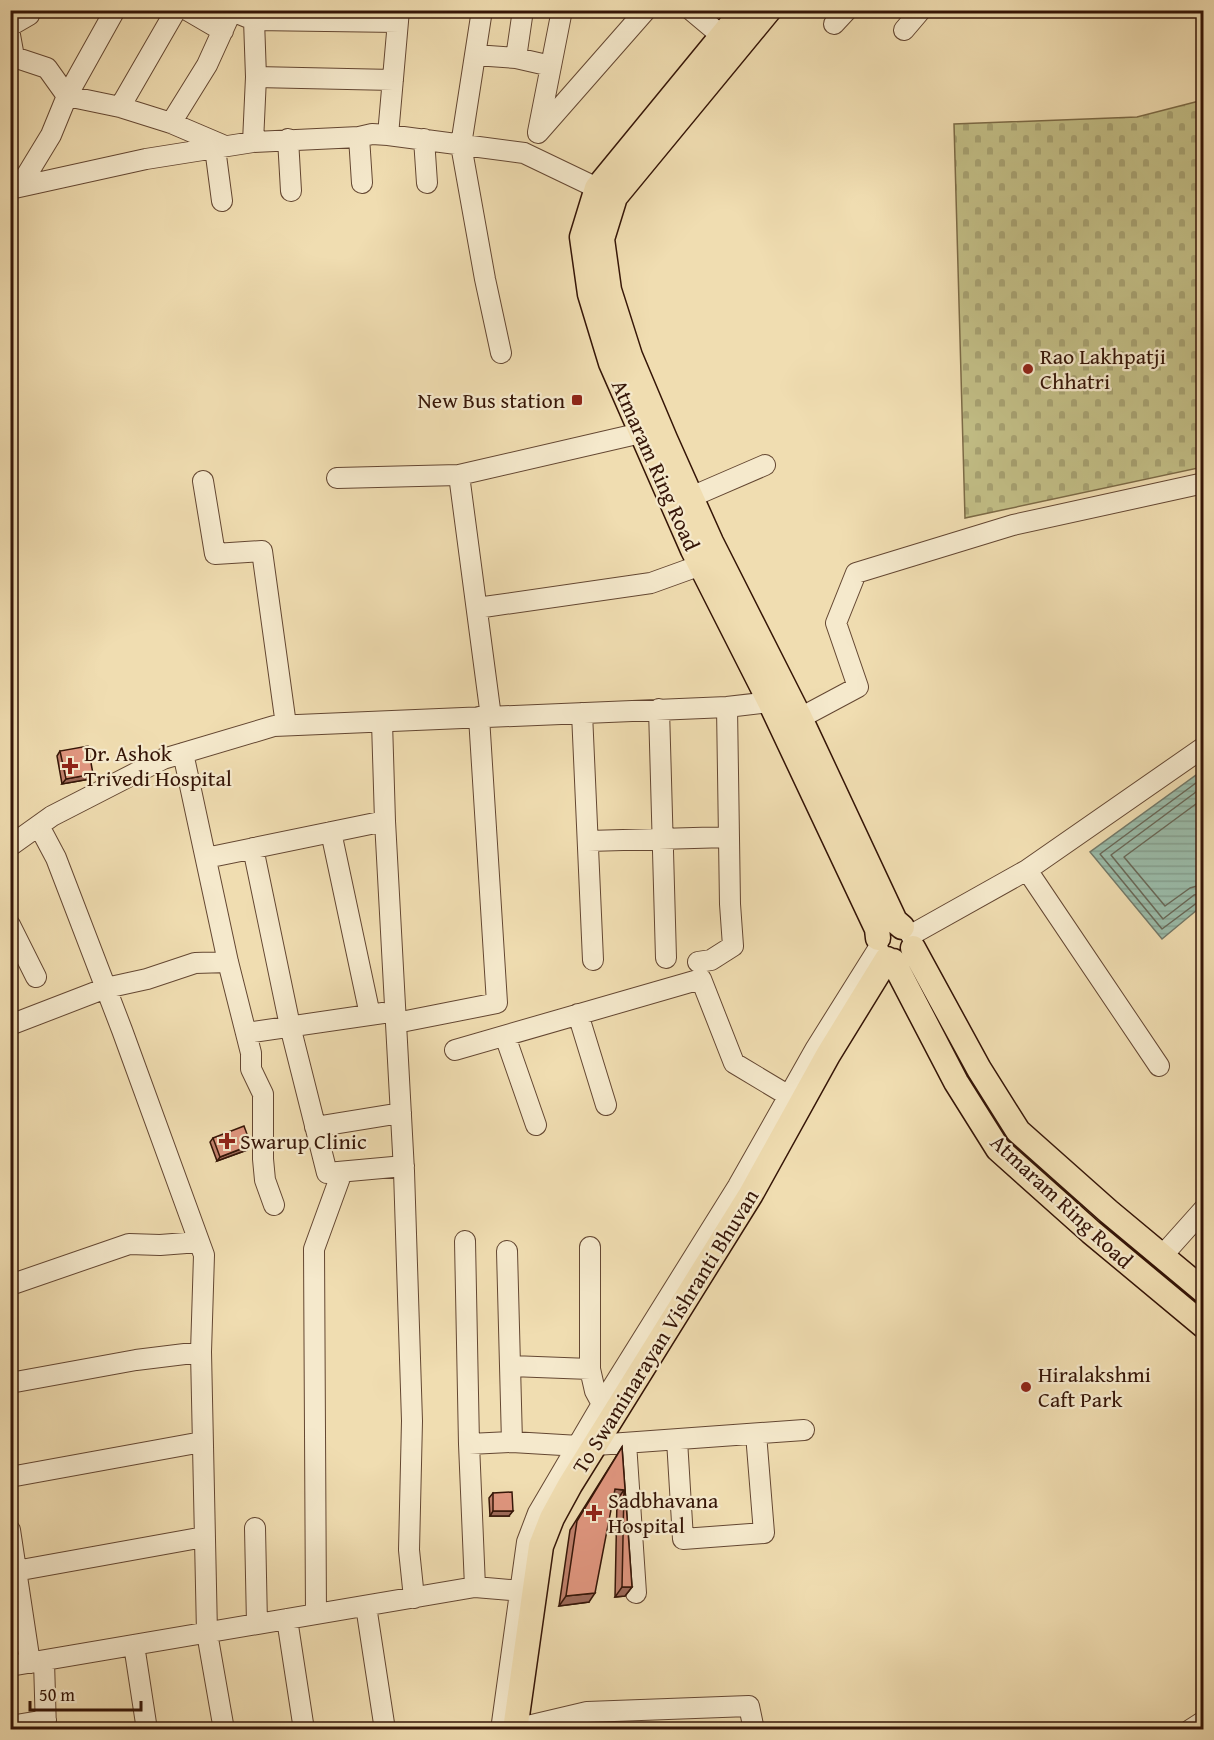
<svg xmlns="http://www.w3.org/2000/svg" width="1214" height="1740" viewBox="0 0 1214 1740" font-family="'Gentium Book Plus',serif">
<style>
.cemetery{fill:url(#cemetery-stones);stroke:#7c6a46;stroke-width:1.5}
.water{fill:url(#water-rules);stroke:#727969;stroke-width:1.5}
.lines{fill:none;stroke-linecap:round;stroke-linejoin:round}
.shore{stroke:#686858;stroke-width:1.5}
.minor-casing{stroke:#644732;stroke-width:22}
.major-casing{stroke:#351507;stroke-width:27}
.minor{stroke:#f5e9cc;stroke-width:20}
.major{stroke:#f0ddb1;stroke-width:24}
.wall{fill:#c1816d;stroke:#351507;stroke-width:1.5}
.shaded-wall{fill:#9d6959;stroke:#351507;stroke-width:1.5}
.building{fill:#e0967f;stroke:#351507;stroke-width:1.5}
.poi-dot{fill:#8f2418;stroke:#f5e9cc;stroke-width:2}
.labels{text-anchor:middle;stroke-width:4.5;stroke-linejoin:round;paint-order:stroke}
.poi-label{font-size:22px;fill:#351507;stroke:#f5e9cc;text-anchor:start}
.street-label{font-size:22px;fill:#351507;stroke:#f5e9cc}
</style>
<defs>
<pattern id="cemetery-stones" width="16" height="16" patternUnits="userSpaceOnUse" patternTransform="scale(1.5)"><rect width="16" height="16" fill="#c2be86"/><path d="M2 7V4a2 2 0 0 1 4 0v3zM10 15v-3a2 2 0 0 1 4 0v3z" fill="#a7a272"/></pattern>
<pattern id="water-rules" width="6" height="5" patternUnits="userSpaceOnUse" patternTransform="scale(1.5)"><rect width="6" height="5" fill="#9abcaa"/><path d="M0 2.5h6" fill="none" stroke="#85a191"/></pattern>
</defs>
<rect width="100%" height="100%" fill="#f0ddb1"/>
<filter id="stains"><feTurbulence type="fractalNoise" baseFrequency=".00333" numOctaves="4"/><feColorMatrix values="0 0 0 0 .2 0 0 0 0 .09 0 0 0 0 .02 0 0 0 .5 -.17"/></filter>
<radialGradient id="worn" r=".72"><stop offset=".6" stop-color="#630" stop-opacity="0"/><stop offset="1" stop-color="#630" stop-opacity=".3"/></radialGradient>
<path class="cemetery" d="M1203,100V467L965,518L954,124L1137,117Z"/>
<path class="water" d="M1203,770V905L1162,939L1090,852Z"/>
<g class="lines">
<path class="shore" d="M1204,777L1100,854L1162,929L1198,902L1204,901
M1204,786L1111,855L1163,919L1194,895L1204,893
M1204,798L1124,857L1165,906L1190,888L1204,884"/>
<defs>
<path id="minor" d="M115,10L67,96L120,107L171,123L225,146
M187,10L223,31
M482,10L461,145L485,279L501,353
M691,10L722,36
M232,11L254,20L256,77L253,142
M254,20L398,22
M834,24L847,10
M10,26L29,15V10
M904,30L921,10
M10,35L14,57L47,68L67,96L51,135L20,186
M475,55L516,58L551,66
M516,58L523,10
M256,77L393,80
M120,107L176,10
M171,123L207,65L232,10
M538,132L562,10
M538,133L646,10
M388,135L399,10
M359,137L362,183
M288,139L291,191
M424,139L427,183
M215,148L222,201
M10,189L146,159L253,142L359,137L372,134L388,135L524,153L597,188
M459,475L491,717
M337,478L459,475L641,433
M203,481L215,554L262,551L286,725
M691,497L765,465
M477,608L651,583L701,565
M659,709L666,958
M582,713L593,960
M800,718L858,687L836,623L856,573L1013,525L1204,483
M382,722L385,821L404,1171L412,1421L409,1550L414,1598
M183,753L228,962L251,1053V1069L263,1094V1159L265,1180L274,1205
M39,826L56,858L122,1030L204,1255L201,1352L207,1633L224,1730
M331,832L370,1015
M588,841L729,837
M10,846L52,816L163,759L274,726L727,707L770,702
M253,848L290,1026L327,1173L404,1166
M206,858L385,821
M1027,870L1159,1066
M10,925L36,977
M911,935L1027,870L1204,747
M698,962L711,960L733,946L730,904L727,707
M578,1014L606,1105
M396,1023L497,1003L479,717
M10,1025L106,988L147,979L195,963L228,962
M246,1033L383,1013
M505,1036L536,1125
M455,1050L701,979L734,1063L789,1096
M315,1127L401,1113
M465,1241L469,1444L475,1587
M590,1247V1369L595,1391L602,1404
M507,1251L512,1442
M1162,1256L1204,1209
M10,1285L129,1244L160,1245L199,1242
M511,1366L590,1369
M10,1383L136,1360L201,1352
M677,1440L683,1539L764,1533L756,1434
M626,1443L636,1593
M469,1444L512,1442L579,1446
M596,1445L804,1430
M10,1477L202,1442
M255,1528L257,1624
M10,1530L30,1663
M10,1572L204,1537
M366,1606L385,1730
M316,1614L314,1249L342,1172
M287,1619L304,1730
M134,1645L147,1730
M44,1661L46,1730
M10,1666L475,1587L521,1591
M10,1726L46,1720
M515,1729L587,1712L749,1706L754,1730
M501,1730L527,1542L538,1513L602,1404L738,1186L816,1048L878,949
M1190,1730L1204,1721"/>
<path id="major" d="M743,10L597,188L582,237L590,294L611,363L693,550L770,702L877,929L878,938
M769,10L615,197L602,239L609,290L630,356L665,439L711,542L800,718L895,921L902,927
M913,948L979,1069L1018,1131L1108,1211L1204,1291
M893,961L956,1082L998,1149L1091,1232L1204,1326
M515,1730L541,1546L552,1518L570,1485L751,1194L828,1055L887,959"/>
</defs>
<use href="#minor" class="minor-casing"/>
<use href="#major" class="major-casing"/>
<use href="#minor" class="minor"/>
<use href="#major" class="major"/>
</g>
<path class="wall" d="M60,751L90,779L62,784L57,756Z
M213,1138L251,1145L247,1150L217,1161L210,1142Z
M622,1447L632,1587L625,1596L615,1597L617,1500L613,1499L589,1602L559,1606L570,1530Z
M493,1493L509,1516H490L489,1498Z"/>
<path class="shaded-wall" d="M93,774L90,779L62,784L66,779Z
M251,1145L247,1150L217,1161L220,1157Z
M615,1489L624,1490L617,1500L608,1499Z
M493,1511H513L509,1516H490Z
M622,1587H632L625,1596L615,1597Z
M595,1593L589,1602L559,1606L566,1596Z"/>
<path class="building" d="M88,746L93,774L66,779L60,751Z
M244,1126L251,1145L220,1157L213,1138Z
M622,1447L632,1587H622L624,1490L615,1489L595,1593L566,1596L577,1521Z
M512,1492L513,1511H493V1493Z"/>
<g class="poi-dot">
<circle cx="1028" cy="369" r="6"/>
<rect x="571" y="394" width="12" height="12" rx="3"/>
<path d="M67 757h6v6h6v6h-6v6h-6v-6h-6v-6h6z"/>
<path d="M224 1132h6v6h6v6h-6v6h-6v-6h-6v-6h6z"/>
<circle cx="1026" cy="1387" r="6"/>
<path d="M591 1504h6v6h6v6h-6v6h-6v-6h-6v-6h6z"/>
</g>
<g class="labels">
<g class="poi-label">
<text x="1040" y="364">Rao Lakhpatji<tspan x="1040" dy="25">Chhatri</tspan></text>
<text x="565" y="408" text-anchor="end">New Bus station</text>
<text x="84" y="761">Dr. Ashok<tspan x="84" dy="25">Trivedi Hospital</tspan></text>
<text x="240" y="1149">Swarup Clinic</text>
<text x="1038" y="1382">Hiralakshmi<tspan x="1038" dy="25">Caft Park</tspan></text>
<text x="608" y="1508">Sadbhavana<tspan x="608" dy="25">Hospital</tspan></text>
</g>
<g class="street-label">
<text transform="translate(656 465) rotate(66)" y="8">Atmaram Ring Road</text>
<text transform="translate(1062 1201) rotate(43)" y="8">Atmaram Ring Road</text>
<text transform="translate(665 1331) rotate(-58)" y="8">To Swaminarayan Vishranti Bhuvan</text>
</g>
</g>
<rect width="1214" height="1740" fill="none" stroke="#f0ddb1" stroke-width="36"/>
<rect x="12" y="12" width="1190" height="1716" fill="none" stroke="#351507" stroke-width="3"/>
<rect x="18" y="18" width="1178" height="1704" fill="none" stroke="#351507" stroke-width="1.5"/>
<path d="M30 1701v9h111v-9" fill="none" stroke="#351507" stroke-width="3"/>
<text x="39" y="1701" font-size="18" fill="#351507" stroke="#f5e9cc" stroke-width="4.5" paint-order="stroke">50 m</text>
<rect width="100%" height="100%" filter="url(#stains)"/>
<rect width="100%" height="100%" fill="url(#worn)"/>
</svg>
